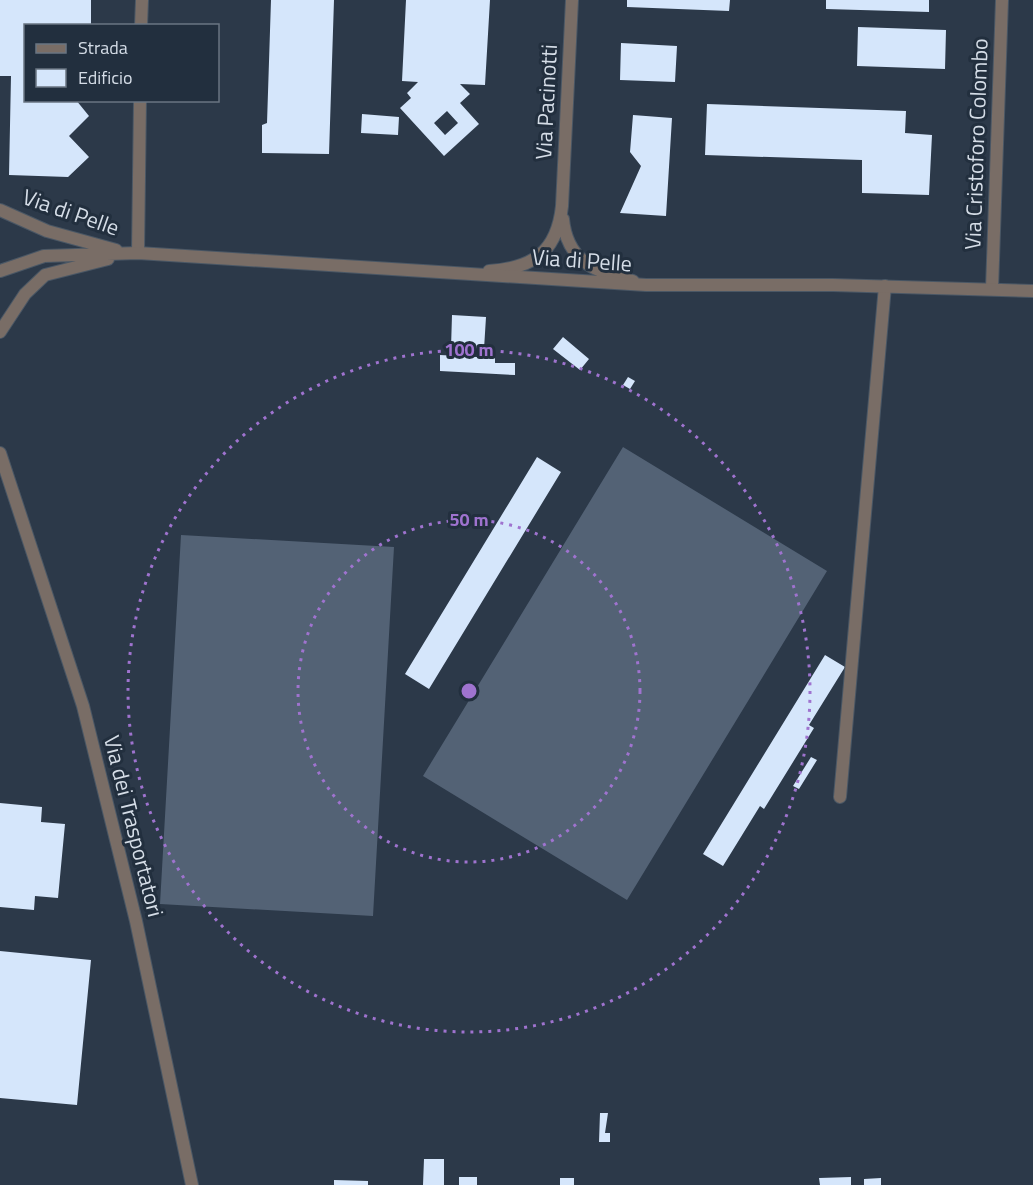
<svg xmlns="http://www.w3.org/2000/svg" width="1033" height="1185" viewBox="0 0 1033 1185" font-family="'Titillium Web',sans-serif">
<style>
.pitch{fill:#536275}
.building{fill:#d5e6fb;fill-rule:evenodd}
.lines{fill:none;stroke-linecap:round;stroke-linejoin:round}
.service-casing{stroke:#4a5765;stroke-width:14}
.minor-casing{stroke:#4a5765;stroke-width:14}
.tertiary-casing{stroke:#4a5765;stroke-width:14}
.service{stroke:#796d66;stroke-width:12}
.minor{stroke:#796d66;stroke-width:12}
.tertiary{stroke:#796d66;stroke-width:12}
.ring{fill:none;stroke:#9f73cf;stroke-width:3;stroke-dasharray:3 6}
.labels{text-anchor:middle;stroke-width:6;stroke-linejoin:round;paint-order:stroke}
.street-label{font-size:22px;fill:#d5dde7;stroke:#222f3e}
.centre{fill:#9f73cf;stroke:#222f3e;stroke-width:3}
.ring-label{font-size:18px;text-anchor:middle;font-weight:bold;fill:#9f73cf;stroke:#222f3e;stroke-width:6;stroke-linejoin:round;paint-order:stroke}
</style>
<rect width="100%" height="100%" fill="#2c3949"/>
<path class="pitch" d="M623,447L827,571L627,900L423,776Z
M181,535L394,547L373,916L160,904Z"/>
<path class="building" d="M0,0H91V26H26V100H76L89,116L69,136L89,157L68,177L9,175L11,76H0Z
M271,0H334L329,154L262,153V125L267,123Z
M406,0H490L485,85L460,84L470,94L460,103L479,124L444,156L400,108L411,98L407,93L418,82L402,81ZM447,111L458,123L445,135L434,123Z
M627,0H730L729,11L627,7Z
M826,0H929V12L826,9Z
M858,27L946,30L945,69L857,66Z
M621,43L677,46L675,82L620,80Z
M707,104L906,111L905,133L932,135L929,195L862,193V160L705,155Z
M362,114L399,117L398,135L361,133Z
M633,115L672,118L666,216L620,213L641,166L630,152Z
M452,315L486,317L484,349L451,348Z
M563,337L589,359L580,370L553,349Z
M440,355L495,358V363H515V375L440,371Z
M628,377L635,381L630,389L623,385Z
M537,457L561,472L429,689L405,674Z
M825,655L845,667L809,725L814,728L764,809L760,806L723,866L703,854Z
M811,757L817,760L799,789L793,786Z
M0,803L42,807L41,822L65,824L58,898L35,896L34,910L0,907Z
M0,951L91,960L77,1105L0,1098Z
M600,1113H608L605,1133H610V1142H599Z
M424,1159H444V1185H423Z
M459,1177H477V1185H459Z
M851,1177V1185H820L819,1178Z
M560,1178H574V1185H560Z
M881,1178V1185H864V1179Z
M334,1180L368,1181V1185H334Z"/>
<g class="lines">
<defs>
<path id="service" d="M840,797L885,286"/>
<path id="minor" d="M141,26L142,0
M563,219C567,262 596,272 633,281
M138,253L140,100
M489,271C532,268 557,253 562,206L572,0
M992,289L1002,0"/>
<path id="tertiary" d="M0,210L47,231L116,250
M0,271L44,256L138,253L646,285H833L1033,291
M0,332L25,294L45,275L108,259
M0,453L83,706L136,921L192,1185"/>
</defs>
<use href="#service" class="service-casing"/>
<use href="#minor" class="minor-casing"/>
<use href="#tertiary" class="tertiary-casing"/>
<use href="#service" class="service"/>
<use href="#minor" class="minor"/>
<use href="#tertiary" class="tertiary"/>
</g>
<g class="ring">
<circle cx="469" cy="691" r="171"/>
<circle cx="469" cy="691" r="341"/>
</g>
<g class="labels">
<g class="street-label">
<text transform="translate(546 102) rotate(-87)" y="8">Via Pacinotti</text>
<text transform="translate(976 144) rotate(-88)" y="8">Via Cristoforo Colombo</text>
<text transform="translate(71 212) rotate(19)" y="8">Via di Pelle</text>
<text transform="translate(582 260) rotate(4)" y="8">Via di Pelle</text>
<text transform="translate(134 826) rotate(76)" y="8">Via dei Trasportatori</text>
</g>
</g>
<circle cx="469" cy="691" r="9" class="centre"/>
<g class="ring-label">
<text x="469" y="356">100 m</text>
<text x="469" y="526">50 m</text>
</g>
<rect x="24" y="24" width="195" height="78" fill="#222f3e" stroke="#6a7582" stroke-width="1.5"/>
<rect x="36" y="44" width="30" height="9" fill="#796d66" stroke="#6a7582" stroke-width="1.5"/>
<text x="78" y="54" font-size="18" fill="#d5dde7">Strada</text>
<rect x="36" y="69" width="30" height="18" fill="#d5e6fb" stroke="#6a7582" stroke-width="1.5"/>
<text x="78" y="84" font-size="18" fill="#d5dde7">Edificio</text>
</svg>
